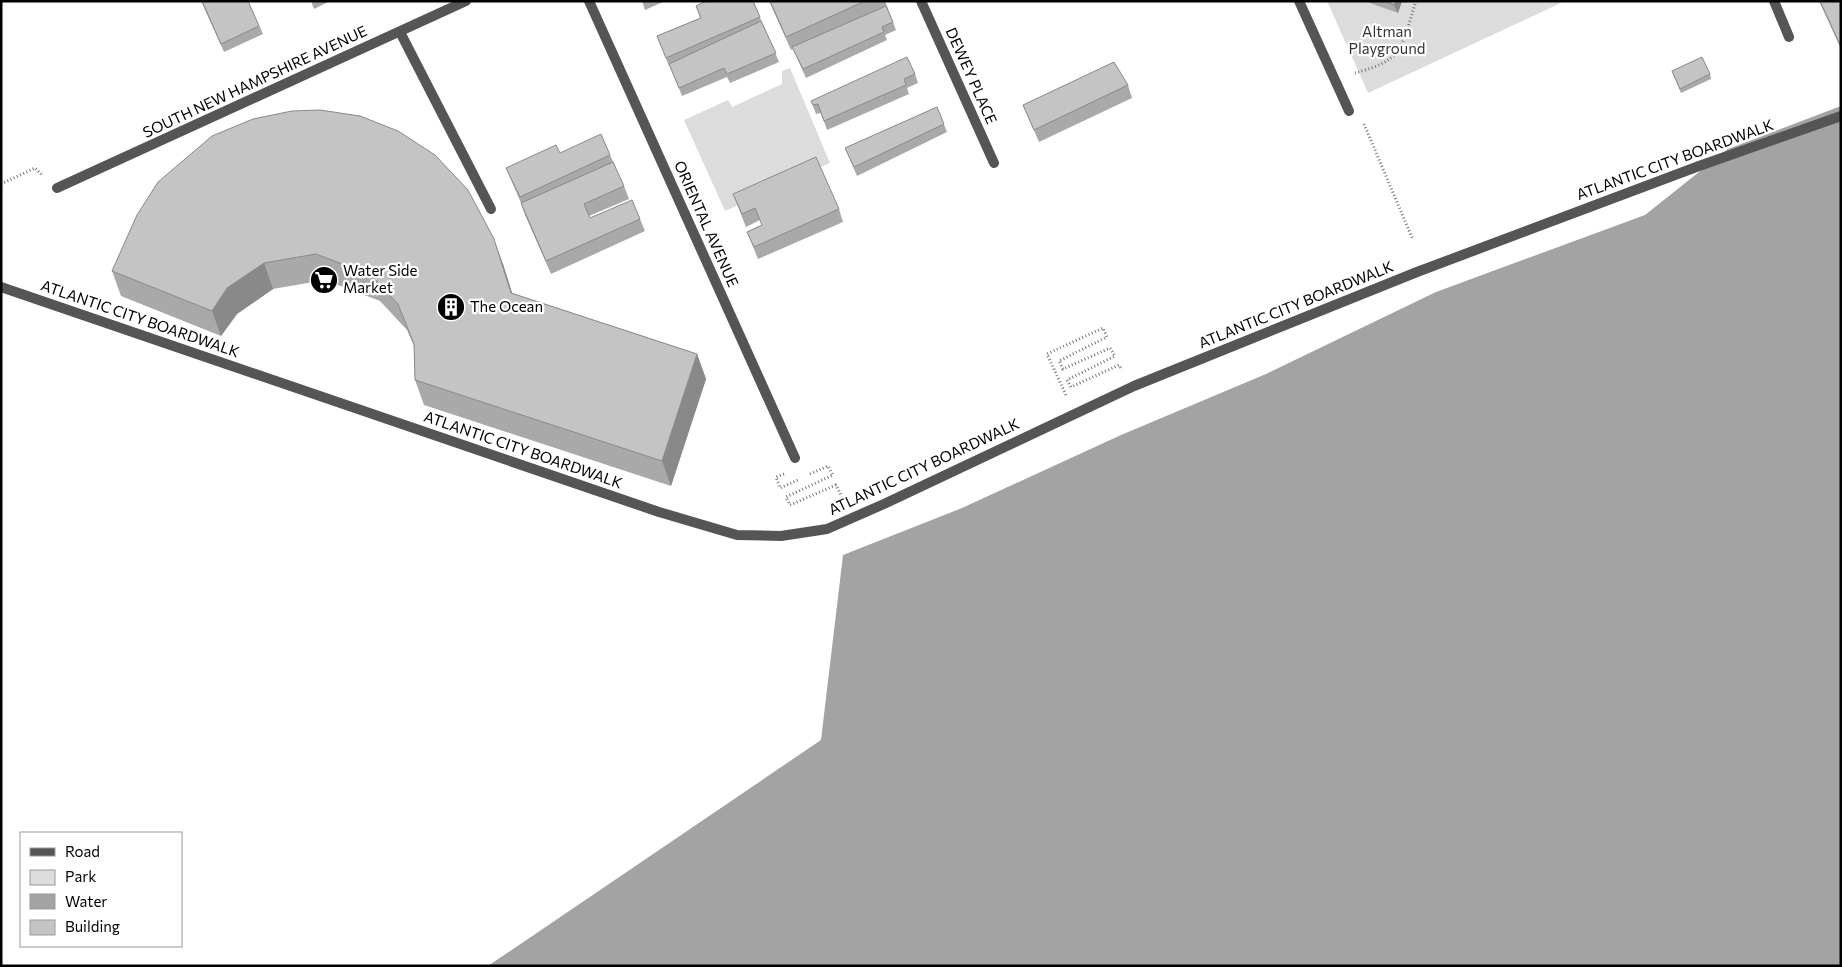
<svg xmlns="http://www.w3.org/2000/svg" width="1842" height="967" viewBox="0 0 1842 967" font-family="Commissioner,sans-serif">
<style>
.green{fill:#dcdcdc}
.water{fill:#a3a3a3}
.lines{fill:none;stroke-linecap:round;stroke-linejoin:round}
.path{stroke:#777;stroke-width:3;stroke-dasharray:1 2.5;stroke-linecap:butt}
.service{stroke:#555;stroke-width:10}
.pedestrian{stroke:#555;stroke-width:10}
.minor{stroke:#555;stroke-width:10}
.wall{fill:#a9a9a9}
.shaded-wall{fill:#898989}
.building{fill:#c4c4c4;stroke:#898989}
.labels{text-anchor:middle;stroke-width:4.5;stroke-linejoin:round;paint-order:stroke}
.park-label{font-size:15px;fill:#333;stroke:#fff}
.street-label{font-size:15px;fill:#000;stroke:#fff}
.poi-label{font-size:15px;fill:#000;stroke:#fff;text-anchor:start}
</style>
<rect width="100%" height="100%" fill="#fff"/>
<path class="green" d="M1327,1H1565L1368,93Z
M790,68L830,163L725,211L684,120L728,100L732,107L782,84V71Z"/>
<path class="water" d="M1841,106V966H488L821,740L843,555L962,508L1121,435L1266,374L1436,292L1645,215L1728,149Z"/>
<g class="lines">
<path class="path" d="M1355,73C1369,69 1391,63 1399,49C1405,40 1412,13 1416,1
M1364,124L1413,240
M1,184L35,168L42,175
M1066,395L1047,354L1103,328L1107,337L1059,361L1063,369L1110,348L1115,356L1067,380L1071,387L1119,365L1122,370
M784,474L776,477L780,488L798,480
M810,474L828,466L833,475L786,497L790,505L836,485L843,499"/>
<path class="service" d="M400,32L491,209"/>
<path class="pedestrian" d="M1,287L659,512L737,535L781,536L827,529L884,504L1134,386L1417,272L1699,166L1841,116"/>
<path class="minor" d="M589,1L795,458
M921,1L994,163
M1299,1L1349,111
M1774,1L1789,37
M57,188L466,1"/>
</g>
<path class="wall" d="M201,1H248L263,34L224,52Z
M311,1H330L314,9Z
M642,1H665L645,10Z
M753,1L779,62L730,83L727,77L682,96L670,66H669L657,36L700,18L696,6Z
M769,1H885L896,30L885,35L887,40L806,78L793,49L791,50Z
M1369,1H1402L1398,13L1370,3Z
M1819,1H1841V49Z
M1672,71L1710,74L1711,79L1681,93Z
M915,74L918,83L907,88L909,94L827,130L821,113L816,114L811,101Z
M1128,85L1132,98L1039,142L1023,105Z
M937,107L947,132L857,176L845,148Z
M560,153L610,155L624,186L629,199L589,216L590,218L640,219L645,231L551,274L525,215L521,203L506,168Z
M733,194L839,209L843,222L758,259L747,232L762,225L760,220L746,227Z
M137,215L503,264L512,293L697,354L706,379L671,486L424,405L415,380L414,346L407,330L380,301L325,280L273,289L237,314L221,336L121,296L112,271Z"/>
<path class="shaded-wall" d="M1396,1H1402L1398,13L1394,5Z
M494,239L503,264L520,318L511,293Z
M264,263L273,289L237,314L221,336L212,311L227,288Z
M697,354L706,379L671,486L662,461Z"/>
<path class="building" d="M202,1H248L259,26L221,44Z
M706,1H753L760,17L666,58L657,36L701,18L696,6Z
M770,1H865L786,37Z
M1385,1H1396L1394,5Z
M1820,1H1841V47Z
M886,6L893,22L882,27L884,32L803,69L792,47Z
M761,21L776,53L727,74L724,68L679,88L669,64Z
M907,57L915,74L904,79L906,85L824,121L818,104L813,105L811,101Z
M1702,57L1710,74L1680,89L1672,71Z
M1114,62L1128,85L1034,130L1023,105Z
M937,107L944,124L854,167L845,148Z
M320,110L360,116L398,131L435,155L468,190L494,239L511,293L697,354L662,461L415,380L414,344L398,304L371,275L316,254L264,263L227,288L212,311L112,271L137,215L158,182L212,136L253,119L292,111Z
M601,134L610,155L520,197L506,168L556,145L560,153Z
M816,157L839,209L754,247L747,232L762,225L755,208L742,214L733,194Z
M613,162L624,186L584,204L590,218L632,200L640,219L546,261L521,203Z"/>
<defs>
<symbol id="supermarket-disc" viewBox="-11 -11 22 22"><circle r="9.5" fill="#000" stroke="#fff"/><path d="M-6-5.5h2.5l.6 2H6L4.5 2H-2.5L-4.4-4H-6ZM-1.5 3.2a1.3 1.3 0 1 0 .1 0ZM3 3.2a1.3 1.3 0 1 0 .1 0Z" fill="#fff"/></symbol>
<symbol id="building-disc" viewBox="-11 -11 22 22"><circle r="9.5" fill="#000" stroke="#fff"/><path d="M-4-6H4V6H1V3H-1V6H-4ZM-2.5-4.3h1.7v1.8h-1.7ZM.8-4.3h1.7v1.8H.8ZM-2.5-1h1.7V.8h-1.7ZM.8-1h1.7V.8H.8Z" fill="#fff"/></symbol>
</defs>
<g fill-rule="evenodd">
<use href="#supermarket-disc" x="308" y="264" width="32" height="32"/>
<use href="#building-disc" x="435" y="291" width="32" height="32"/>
</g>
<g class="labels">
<g class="park-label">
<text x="1387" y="37">Altman<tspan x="1387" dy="17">Playground</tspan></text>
</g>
<g class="street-label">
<text transform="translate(971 76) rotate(66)" y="5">DEWEY PLACE</text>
<text transform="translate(255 82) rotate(-25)" y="5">SOUTH NEW HAMPSHIRE AVENUE</text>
<text transform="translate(1675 160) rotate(-20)" y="5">ATLANTIC CITY BOARDWALK</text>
<text transform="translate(706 224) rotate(66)" y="5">ORIENTAL AVENUE</text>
<text transform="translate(1296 305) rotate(-22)" y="5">ATLANTIC CITY BOARDWALK</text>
<text transform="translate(140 319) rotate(19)" y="5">ATLANTIC CITY BOARDWALK</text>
<text transform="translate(523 450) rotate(19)" y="5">ATLANTIC CITY BOARDWALK</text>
<text transform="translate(924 467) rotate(-25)" y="5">ATLANTIC CITY BOARDWALK</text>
</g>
<g class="poi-label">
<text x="343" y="276">Water Side<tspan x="343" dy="17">Market</tspan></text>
<text x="470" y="312">The Ocean</text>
</g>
</g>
<rect width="1842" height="967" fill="none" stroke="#000000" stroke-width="5"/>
<rect x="20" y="832" width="162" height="115" fill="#ffffff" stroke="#999999"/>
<rect x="30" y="848" width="25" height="8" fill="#555555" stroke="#999999"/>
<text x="65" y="857" font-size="15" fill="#000000">Road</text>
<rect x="30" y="870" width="25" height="15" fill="#dcdcdc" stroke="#999999"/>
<text x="65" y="882" font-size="15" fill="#000000">Park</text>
<rect x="30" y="894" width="25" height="15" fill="#a3a3a3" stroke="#999999"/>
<text x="65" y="907" font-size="15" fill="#000000">Water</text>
<rect x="30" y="920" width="25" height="15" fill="#c4c4c4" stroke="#999999"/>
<text x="65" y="932" font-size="15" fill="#000000">Building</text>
</svg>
